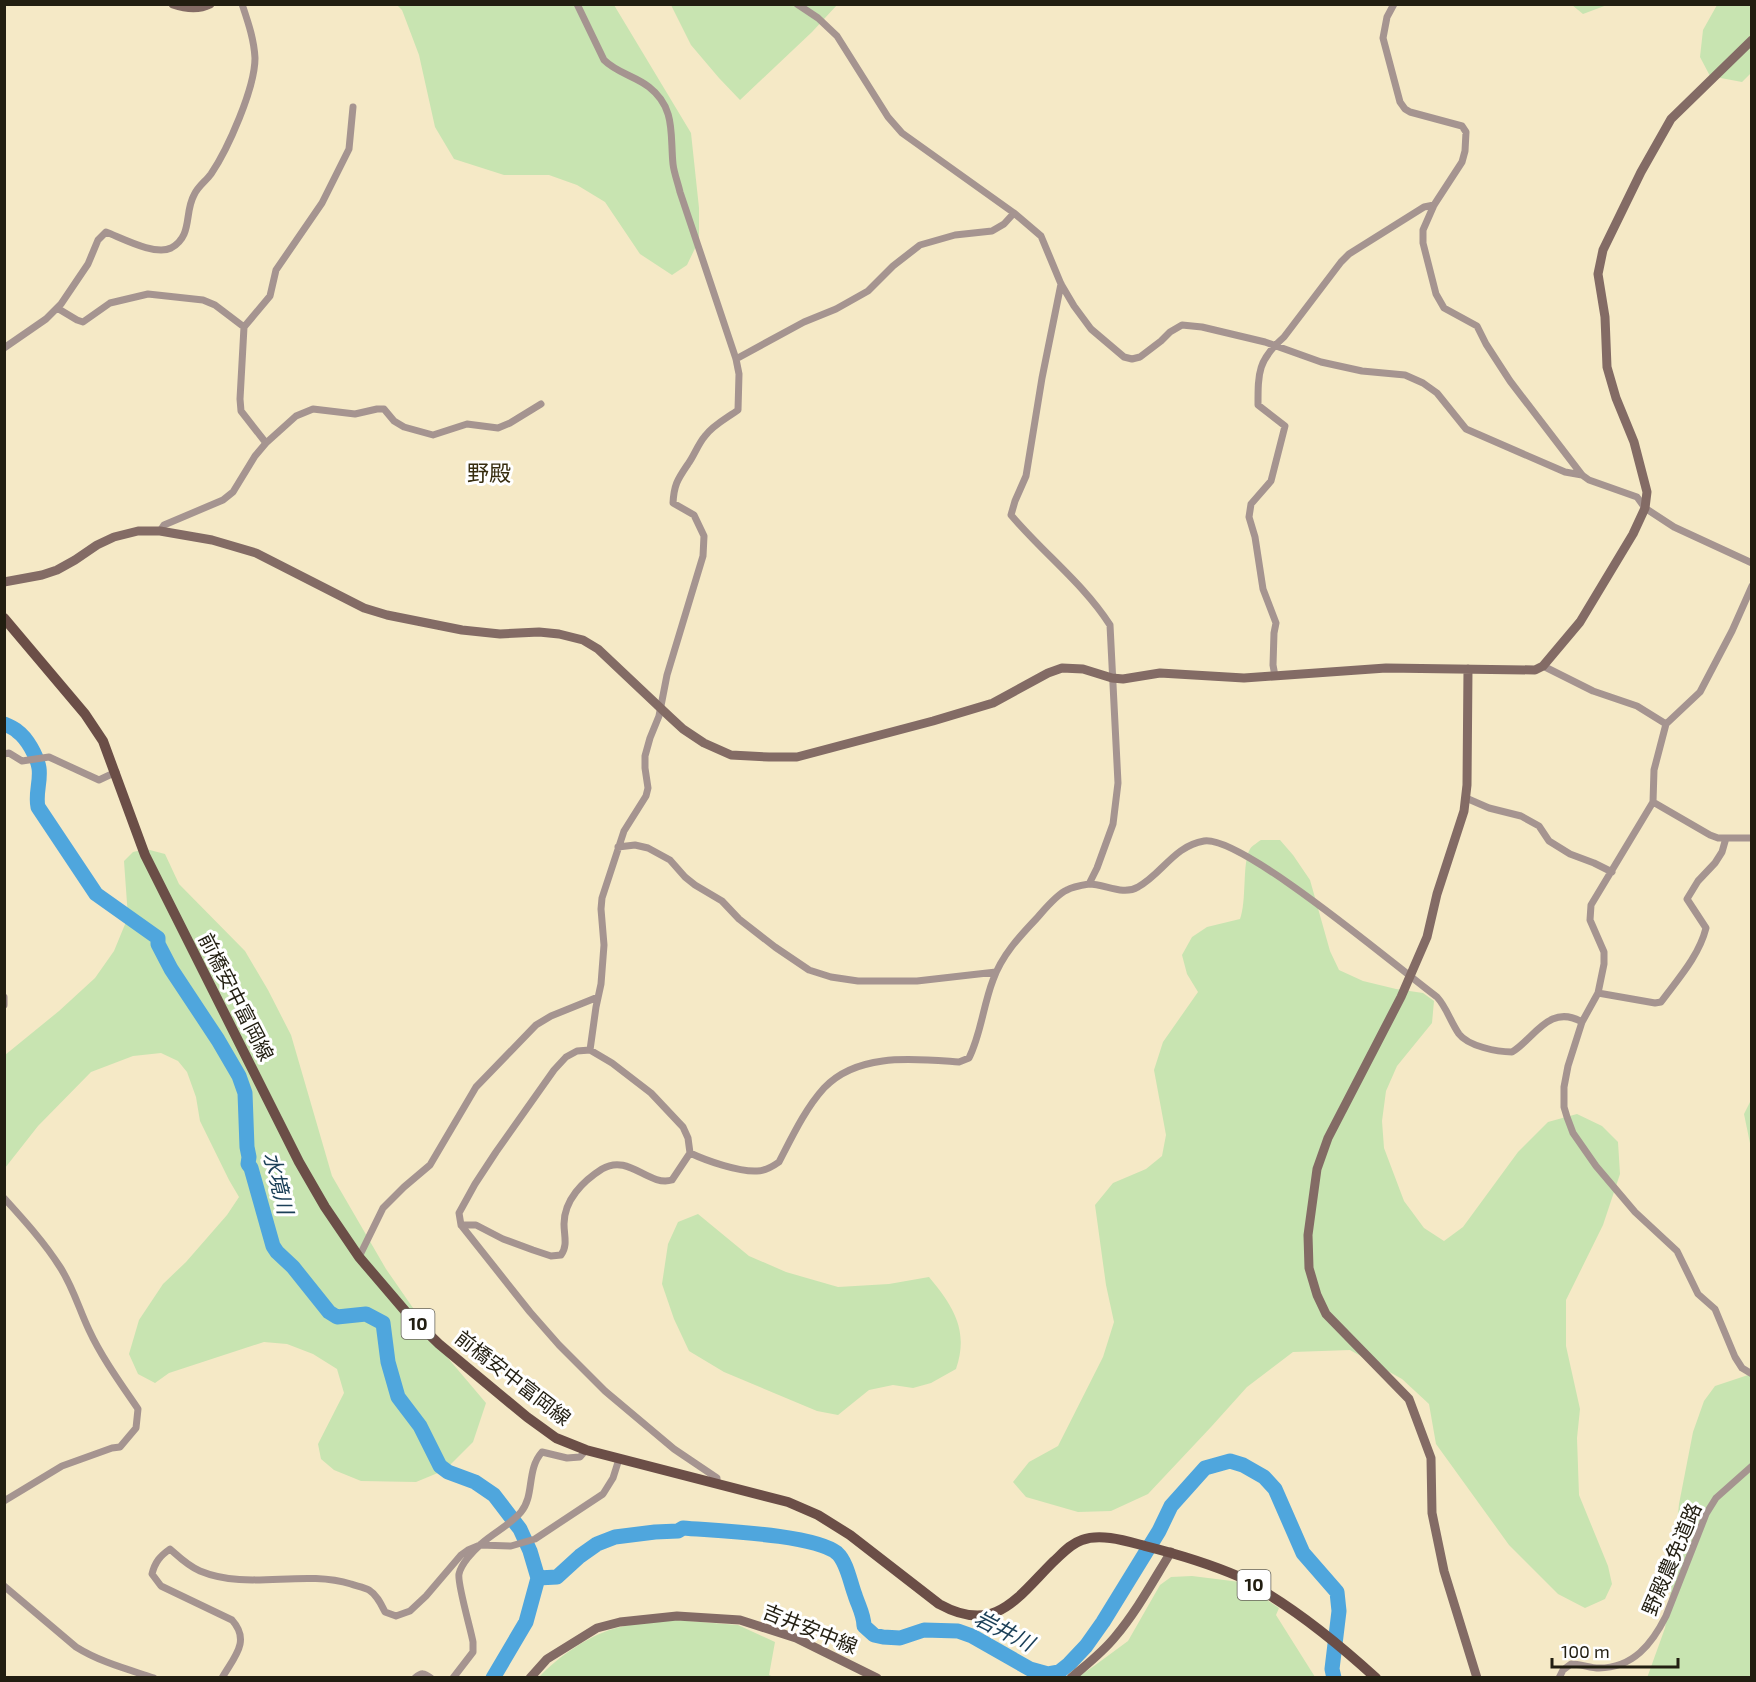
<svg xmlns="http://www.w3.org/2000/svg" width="1756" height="1682" viewBox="0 0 1756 1682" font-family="'Exo 2','Noto Sans JP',sans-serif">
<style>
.green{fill:#c8e4b1}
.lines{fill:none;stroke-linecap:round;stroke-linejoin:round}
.river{stroke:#4fa6dd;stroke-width:15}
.street{stroke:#a59490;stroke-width:7}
.secondary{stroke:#836b65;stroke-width:9}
.primary{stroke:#6b4e47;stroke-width:10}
.labels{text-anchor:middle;stroke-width:6;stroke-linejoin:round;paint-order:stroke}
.shield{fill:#fff;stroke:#646258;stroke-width:1.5}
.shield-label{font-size:18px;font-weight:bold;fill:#221e11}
.street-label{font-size:20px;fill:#221e11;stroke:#fff}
.water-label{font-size:21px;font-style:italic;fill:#1c4058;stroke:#fff}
.quarter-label{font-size:22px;fill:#372d0f;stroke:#fff}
</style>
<rect width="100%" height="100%" fill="#f5e9c6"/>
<path class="green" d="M397,5H614L691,133L699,208V240L687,265L672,275L640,254L605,202L577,185L549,175H504L454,159L435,127L419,55L402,10Z
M671,5H837L812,32L740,100L719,78L691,45Z
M1572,5H1607L1583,14Z
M1717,5H1751V73L1742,82L1710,76L1700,57L1703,30Z
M1261,840H1280L1293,855L1310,880L1330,951L1339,970L1363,981L1396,989L1423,993L1434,1001L1432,1023L1397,1066L1386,1091L1382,1121L1384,1148L1404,1201L1424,1228L1444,1241L1463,1227L1518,1152L1548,1122L1577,1114L1602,1126L1618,1142L1620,1174L1603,1225L1566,1300V1346L1580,1409L1577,1438L1579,1495L1608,1566L1612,1584L1605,1599L1585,1608L1558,1594L1509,1545L1436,1444L1429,1404L1402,1379L1350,1350L1293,1352L1247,1387L1211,1427L1148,1494L1111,1511L1078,1512L1026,1497L1013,1482L1029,1462L1058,1446L1103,1357L1114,1322L1106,1285L1095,1205L1113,1183L1146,1169L1162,1156L1166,1135L1154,1070L1163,1042L1198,992L1187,974L1182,955L1192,937L1207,927L1240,919C1247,901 1242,862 1250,849C1252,846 1258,842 1261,840Z
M146,849L165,854L179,884L245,951L268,990L291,1035L332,1176L386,1269L447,1357L486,1403L473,1442L445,1470L416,1482L361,1481L334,1470L321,1459L318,1444L344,1393L337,1369L313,1354L287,1344L264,1342L169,1373L155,1383L138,1374L129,1354L139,1320L163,1284L186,1262L227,1215L239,1197L229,1180L200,1121L196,1097L187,1072L178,1061L161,1053L133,1056L91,1072L38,1126L5,1168V1055L59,1011L95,978L114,951L128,917L124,861L133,852Z
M1750,1102H1751V1148L1744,1114Z
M698,1214L749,1256L786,1272L838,1287L889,1284L929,1277C954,1307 969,1331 956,1369L931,1383L913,1388L893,1385L869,1390L838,1415L817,1411L724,1372L689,1351L674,1319L662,1284L668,1244L678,1222Z
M1751,1374V1677L1647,1678L1665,1628L1671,1589L1679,1504L1693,1432L1704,1401L1715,1386Z
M1192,1576L1240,1582L1279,1608L1276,1615L1315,1677L1076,1678L1094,1666L1128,1641L1160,1585L1171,1577Z
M675,1620L738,1625L775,1642L769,1675L774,1677L538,1678C559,1656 590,1634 620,1627C637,1623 657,1622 675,1620Z"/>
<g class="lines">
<path class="river" d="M4,724C9,726 14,728 17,731C27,738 37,756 39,768C41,781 35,794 38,807L96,894L158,938V944L171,969L218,1040L239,1076L245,1093L247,1147L249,1157L248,1164L251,1168L273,1246L277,1252L293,1267L329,1312L337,1317L366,1314L383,1323L388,1362L398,1397L420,1426L440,1466L448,1472L475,1482L494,1495L520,1529L530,1551L538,1578
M538,1578L557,1577L580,1556L597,1544L615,1537L655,1532L678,1531L683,1528C717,1531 813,1534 837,1553C847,1562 850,1582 855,1595C858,1605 864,1615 864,1626L874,1635L883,1637L900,1638L924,1630L958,1631L972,1636L1030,1669L1048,1674L1059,1672L1069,1664L1086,1646L1103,1622L1159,1531L1171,1506L1205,1468L1230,1461L1243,1465L1264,1477L1275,1489L1303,1553L1337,1592L1339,1611L1332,1669L1334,1678
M493,1678L526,1622L538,1578"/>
<path class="street" d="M577,4L604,60C617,73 635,76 649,87C676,108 670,134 673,164C674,173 678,183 680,192L736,359L739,374L738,410C727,418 713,425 705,436C698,444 694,456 688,464C678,479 674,484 673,503L694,515L704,536L703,556L667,675L659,716L650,738L645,756V768L648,788L646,796L624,831L602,898L601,909L604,945L601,984L596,1007L590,1050
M797,4L818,18L837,36L888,117L902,133L1014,213L1041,236L1061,284L1074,306L1091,329L1124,357L1132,359L1140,357L1161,341L1170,332L1182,325L1202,327L1265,342L1321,362L1362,371L1405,375L1423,383L1437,393L1466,429L1565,472L1582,475
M1394,4L1387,17L1383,38L1400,102L1405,109L1410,112L1462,126L1466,132L1465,151L1462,162L1434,205L1423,230V243L1436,294L1444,308L1477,326L1486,344L1510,381L1582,475L1589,480L1637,497L1645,508L1674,527L1752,563
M1061,284L1042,378L1026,476L1015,501L1011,515C1043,553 1083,583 1110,625L1118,783L1113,824L1097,868L1089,884
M57,308L77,320L83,322L110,303L148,294L203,300L215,305L244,327L240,399L241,411L266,443L255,456L233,492L223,500L164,525L160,531
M244,327L270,296L276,270L322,203L349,149L353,107
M4,348L46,319L61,304L88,264L98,240L106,232C122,238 155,256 171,248C193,236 184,213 194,195C198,186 206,181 211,174C228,149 255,88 255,58C254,39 248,22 242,4
M736,359L804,322L836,309L868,291L893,266L920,245L955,235L992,231L1004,224L1014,213
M266,443L296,416L313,409L355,414L377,409H384L394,421L404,427L433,435L467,424L498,428L510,423L541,404
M1752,586L1732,631L1700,692L1666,724L1654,770L1653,802L1591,905L1590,920L1604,952V964L1598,993L1582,1022L1568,1066L1564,1087V1107L1567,1117L1573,1133L1596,1166L1635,1212L1677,1251L1698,1294L1715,1309L1735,1357L1742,1368L1752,1374
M1543,666L1593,691L1637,706L1666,724
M1275,676L1273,665L1274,633L1276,623L1263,589L1255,537L1249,517L1251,504L1271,481L1285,426L1258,405C1258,372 1258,360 1284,337L1341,262L1349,254L1424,207L1434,205
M4,754L9,753L22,761L49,757L99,780L116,772
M1466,798L1489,808L1521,816L1539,826L1549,841L1570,854L1594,863L1612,872
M1653,802L1710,835L1718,838H1752
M618,847L635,845L648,848L670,860L685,877L695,885L722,901L739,919L775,947L809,970L831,977L858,981H917L996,972
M1598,993L1655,1003L1661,1002C1678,979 1699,956 1706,928L1687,899L1698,881L1715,863L1722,852L1726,838
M4,997V1005
M690,1153C707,1161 739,1172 757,1171C765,1171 772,1167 779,1162C792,1137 805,1109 824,1088C858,1052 915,1059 959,1062L969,1058C981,1034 983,1006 993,980C1002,955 1019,937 1037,918C1044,910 1057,894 1067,890C1072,887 1083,885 1089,884C1105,884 1123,896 1138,887C1162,874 1174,846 1204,841C1242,835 1399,969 1437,997C1447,1008 1450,1021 1459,1034C1468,1046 1497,1052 1512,1052C1534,1039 1549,1003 1582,1022
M4,1198C24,1220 44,1242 60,1267C73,1287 79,1309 89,1330C102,1358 121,1384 138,1409L136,1428L120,1447L112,1448L62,1466L4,1501
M461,1225H476L503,1239L533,1250L551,1256L561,1255C568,1246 564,1235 564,1224C564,1200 583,1181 602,1169C629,1153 648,1187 672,1180L690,1153L688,1138L683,1127L651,1093L612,1063L590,1050L577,1051L566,1057L554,1070L496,1152L475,1184L459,1213L461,1225L530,1312L559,1345L605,1391L674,1449L717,1478V1484
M359,1257L383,1208L404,1187L430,1165L476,1087L536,1025L551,1016L598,997
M4,1586L76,1647C100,1662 127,1669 154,1678
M222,1678C234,1657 251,1641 232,1620L161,1586L152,1574C155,1562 160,1556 170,1549C179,1557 188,1566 200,1571C248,1591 302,1569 351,1584C356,1586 364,1587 369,1590C377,1595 381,1604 385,1612L396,1616L410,1611L426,1596L461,1555L468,1550L480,1545L511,1546L535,1539L603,1494L613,1478L619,1459
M415,1678C422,1672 424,1673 431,1678
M453,1678L473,1652V1642C471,1630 457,1583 459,1574C461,1564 473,1551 481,1544C493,1533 510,1525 521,1512C535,1495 526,1470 542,1452L567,1458L580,1457L586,1450
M1559,1678L1563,1670L1571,1664C1581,1664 1590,1668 1599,1668C1633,1668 1652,1644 1666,1616L1706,1514L1716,1498L1752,1466"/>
<path class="secondary" d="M173,4C185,8 198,10 210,4
M4,582L42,575L57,570L75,560L97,545L114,537L138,531H160L212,540L256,553L364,608L387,615L462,630L500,634L539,632L559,634L583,640L598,649L670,717L683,729L704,743L731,755L769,757H797L933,721L993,703L1048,673L1062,668L1083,669L1112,678L1123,679L1160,673L1244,678L1386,668L1535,670L1543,666L1580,622L1633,534L1645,508L1647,492L1634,442L1616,398L1607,367L1605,317L1598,274L1603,250L1641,172L1671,119L1752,40
M1468,669L1467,785L1464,811L1437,894L1427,937L1401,997L1328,1138L1317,1169L1308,1235L1309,1268L1317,1295L1326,1314L1409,1399L1431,1458L1432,1513L1444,1571L1477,1678
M530,1678L547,1659L597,1628L620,1622L677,1616L740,1620L796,1638L877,1678
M1071,1678C1086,1665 1102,1653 1115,1637C1137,1611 1153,1581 1171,1552"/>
<path class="primary" d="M4,618L85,714L103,741L145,855L299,1162L325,1207L359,1257L406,1312L439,1344L527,1417L556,1438L586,1450L788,1502L818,1515L850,1535L939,1604C995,1635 1016,1599 1053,1562C1062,1554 1070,1544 1082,1540C1101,1533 1126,1541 1145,1546C1177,1554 1210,1564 1240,1577C1250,1582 1259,1588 1268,1594C1307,1618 1342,1647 1376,1678"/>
</g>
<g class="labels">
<g class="shield">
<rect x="401.5" y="1309" width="33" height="30" rx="4.5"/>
<rect x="1237.5" y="1570" width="33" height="30" rx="4.5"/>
</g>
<g class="shield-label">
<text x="418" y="1330">10</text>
<text x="1254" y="1591">10</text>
</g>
<g class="street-label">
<text transform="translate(236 997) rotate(63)" y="7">前橋安中富岡線</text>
<text transform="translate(513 1378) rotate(38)" y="7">前橋安中富岡線</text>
<text transform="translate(1672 1559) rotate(-67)" y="7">野殿農免道路</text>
<text transform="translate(810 1629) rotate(22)" y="7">吉井安中線</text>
</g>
<g class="water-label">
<text transform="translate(278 1183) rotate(76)" y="7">水境川</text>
<text transform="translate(1004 1631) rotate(27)" y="7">岩井川</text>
</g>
<g class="quarter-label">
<text x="489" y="481">野殿</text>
</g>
</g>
<rect width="1756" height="1682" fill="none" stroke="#221e11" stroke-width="12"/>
<path d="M1552 1658v9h126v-9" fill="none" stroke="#221e11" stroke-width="3"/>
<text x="1561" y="1658" font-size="18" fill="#221e11" stroke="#ffffff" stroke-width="4.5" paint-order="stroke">100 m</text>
</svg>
